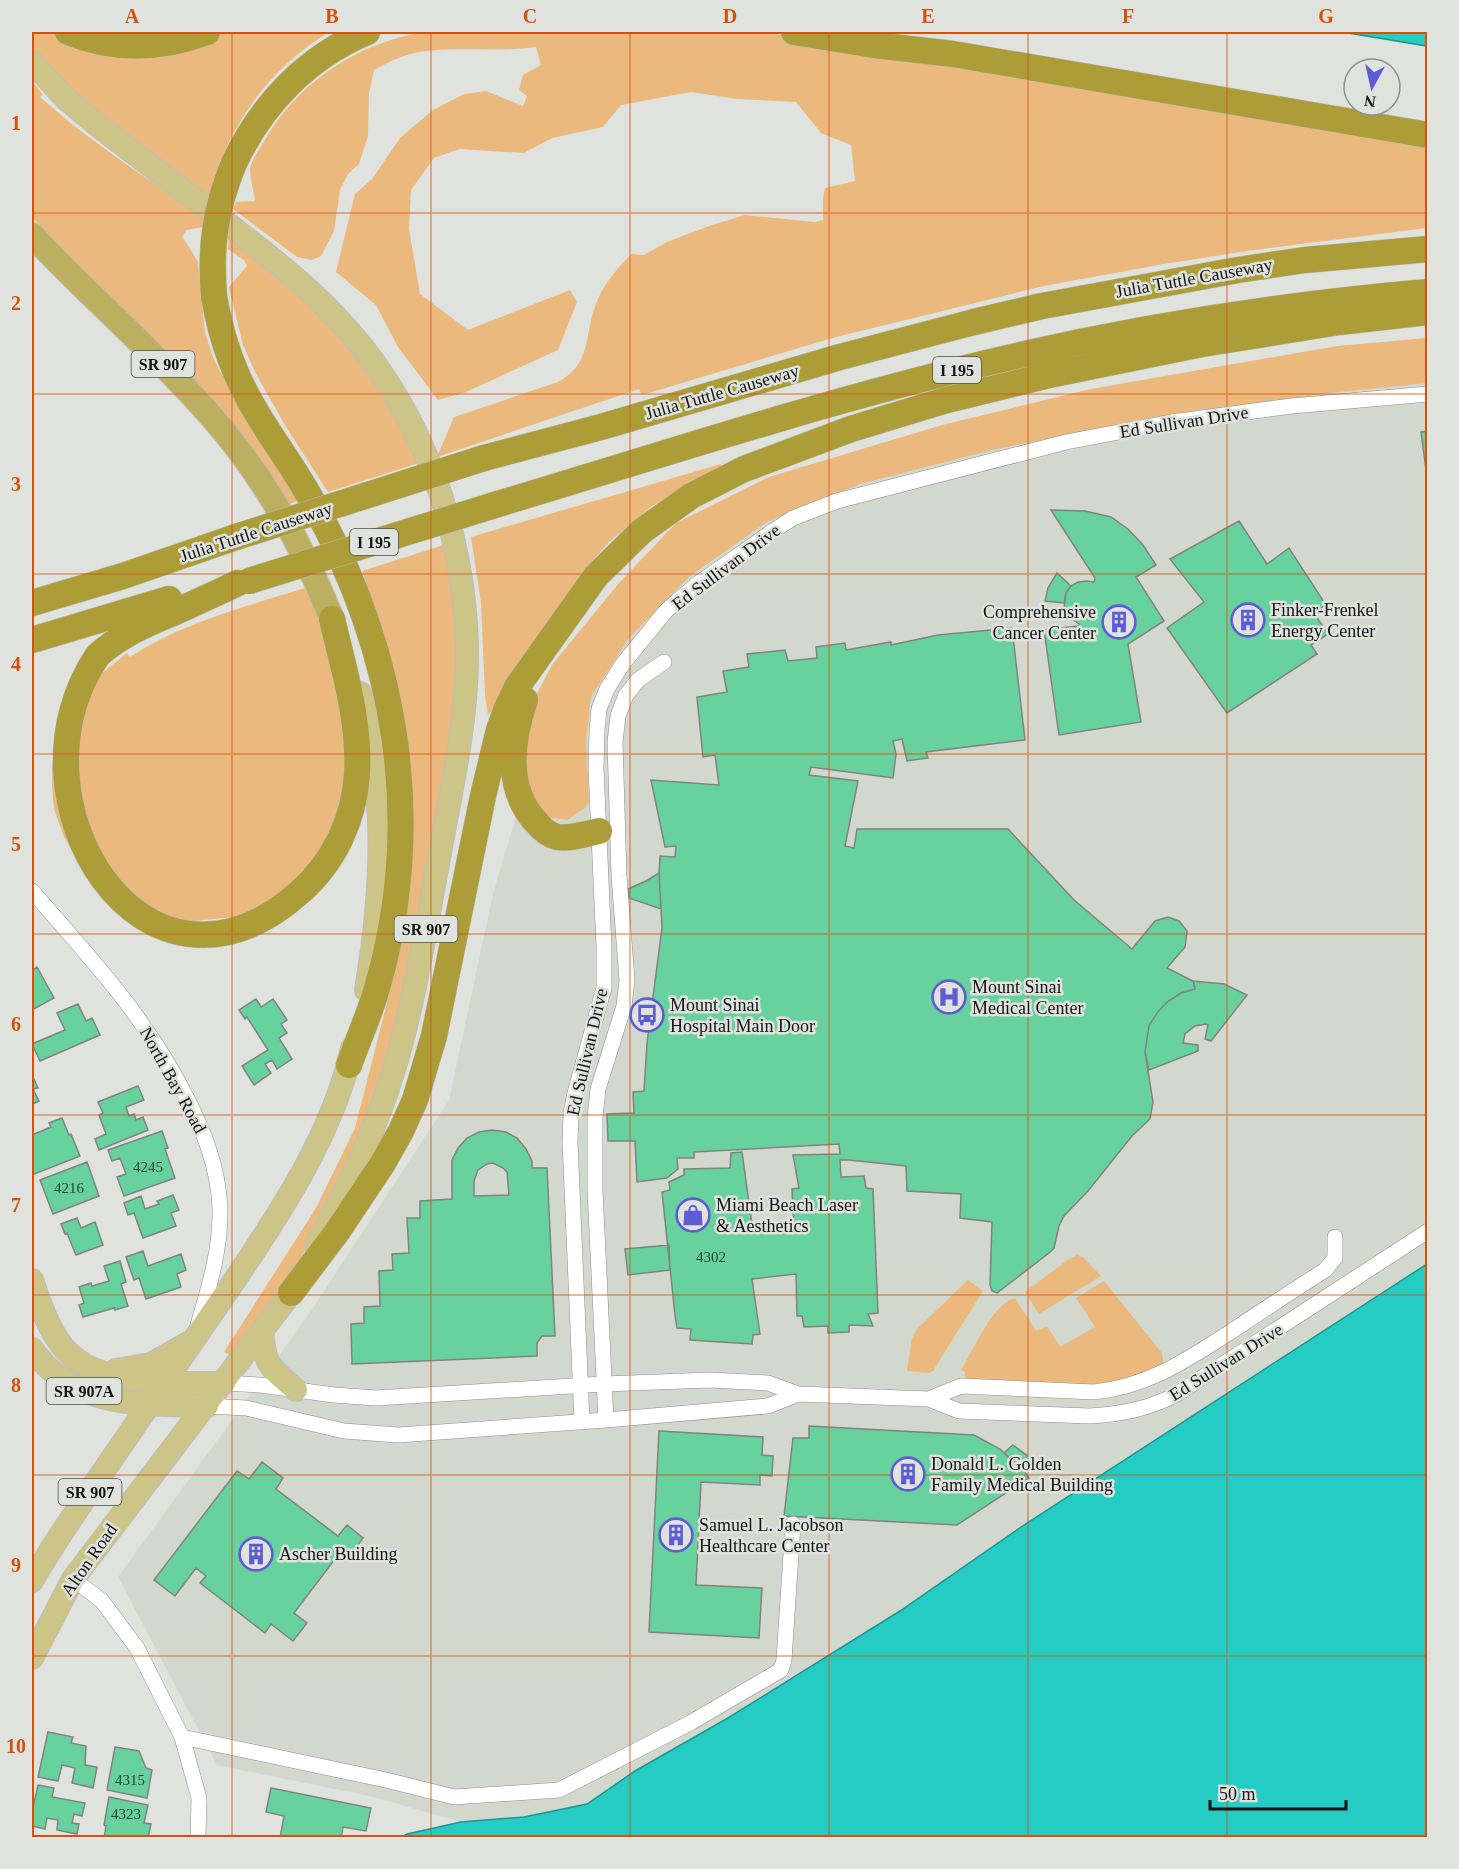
<svg xmlns="http://www.w3.org/2000/svg" width="1459" height="1869" viewBox="0 0 1459 1869" font-family="Georgia,serif">
<style>
.built{fill:#d3d8ce}
.green{fill:#ebb97e}
.water{fill:#25ccc4;stroke:#1f948f;stroke-width:1.5}
.building{fill:#67d29d;stroke:#808381;stroke-width:1.5;fill-rule:evenodd}
.lines{fill:none;stroke-linecap:round;stroke-linejoin:round}
.minor-casing{stroke:#8c8e8a;stroke-width:16}
.primary-casing{stroke:#bdbdbd;stroke-width:24}
.trunk-casing{stroke:#bdbdbd;stroke-width:26}
.motorway-casing{stroke:#bdbdbd;stroke-width:27}
.minor{stroke:#fff;stroke-width:15}
.primary{stroke:#cdc488;stroke-width:22}
.trunk{stroke:#bcb060;stroke-width:24}
.motorway{stroke:#ac9d39;stroke-width:26}
.motorway-bridge-casing{stroke:#bdbdbd;stroke-width:27;stroke-linecap:butt}
.motorway-bridge{stroke:#ac9d39;stroke-width:26}
.grid{fill:none;stroke:#d3520d;stroke-width:1.5;stroke-opacity:0.55}
.labels{text-anchor:middle;stroke-width:5;stroke-linejoin:round;paint-order:stroke}
.number-label{font-size:15px;fill:#274335}
.shield{fill:#e0e2de;stroke:#50514f;stroke-width:1.5}
.shield-label{font-size:16px;font-weight:bold;fill:#121312}
.street-label{font-size:18px;fill:#121312;stroke:#e0e2de}
.poi-label{font-size:18px;fill:#121312;stroke:#e0e2de;text-anchor:start}
.neatline{fill:none;stroke:#d3520d;stroke-width:2}
.grid-label{font-size:20px;text-anchor:middle;font-weight:bold;fill:#d3520d}
</style>
<rect width="100%" height="100%" fill="#e0e2de"/>
<path class="built" d="M1427,366V1264L1024,1525L900,1611L728,1718L635,1771L587,1804L524,1817L461,1822L374,1797L217,1765L118,1577L309,1314L449,1100L493,894L545,718L738,507L955,440Z"/>
<path class="green" d="M32,32H51L57,35L185,45L223,32H329C267,70 228,126 209,196L107,127L46,69L32,50Z
M425,32H765L1427,146V228L1247,251L1164,264L1044,286L836,337L642,395L639,389L437,457L454,417L558,382C594,363 583,332 598,299C606,281 618,268 631,254L644,255L667,242L712,225L745,215L815,222L823,220V198L825,188L855,181L851,145L821,133L796,102L737,99L691,92L621,105L603,127L552,138L524,153L459,149L434,158L411,190L409,229L420,294L468,330L570,290L577,302L558,350L466,392L438,400L398,347L376,305L336,272L355,194L372,179L400,138L433,110L464,94L486,91L523,106L527,96L519,90L523,75L541,65L536,47C500,52 463,47 427,51C409,52 390,61 374,70L369,93L368,136L359,164L348,174L340,190L334,231L321,256L312,260L297,257L233,209L236,202L255,201C254,191 250,179 250,169C251,161 258,151 262,145C295,84 358,42 425,32Z
M32,81L43,95L40,97L74,126L116,157L205,219L202,227L187,230L182,236L198,262L205,333L214,360L245,418L298,501L289,504L253,451L204,391L53,241L32,217Z
M229,236L279,272L342,334L376,379L422,462L328,492L286,427L255,372L243,345L229,287L247,266L244,260L228,249Z
M1427,338V383L1329,393L1154,417L992,450L860,484L767,522L690,576L629,638L591,697L586,740L589,802L585,808L567,820L544,817L531,802L521,742L533,701L552,665L619,583L676,523L769,477L942,425L1091,389L1337,346Z
M721,464V468L652,506L609,542L593,560L598,562L498,704L488,715L485,695L481,603L471,537Z
M447,544L458,588L457,719L395,1050L320,1227L291,1273L230,1355L224,1352L316,1208L355,1128L390,991L403,902L405,737L400,698L385,641L362,571Z
M308,587L327,638L349,755L339,815L320,856L304,875L245,916L184,922L94,881L79,862L64,837L54,809L52,787V766L57,738L96,678L127,653L130,657C183,622 248,606 308,587Z
M1077,1255L1083,1257L1101,1276L1039,1314L1025,1292L1069,1259Z
M968,1280L983,1291L933,1371L929,1373L907,1371L912,1338L918,1328Z
M1104,1281L1162,1353L1163,1363L1160,1368L1111,1385L1096,1386L965,1380V1372L961,1370C972,1352 994,1302 1015,1298L1036,1331L1047,1326L1060,1347L1095,1327L1076,1298Z"/>
<path class="water" d="M1342,32H1427V46Z
M1427,1264V1837H402L407,1834L461,1822L524,1817L587,1804L635,1771L728,1718L900,1611L1024,1525Z"/>
<path class="building" d="M1428,431V485L1421,432Z
M1051,510L1085,511L1111,517L1128,529L1143,545L1156,565L1136,577L1164,621L1128,644L1141,722L1059,735L1044,630L1078,626L1079,624L1067,615L1064,608L1066,593L1071,586L1078,582L1087,581L1094,582L1095,578Z
M1239,521L1267,564L1289,548L1326,605L1314,613L1328,634L1311,645L1317,654L1227,713L1167,628L1204,602L1170,559Z
M1057,573L1071,586L1066,593L1064,603L1045,601L1048,588Z
M1012,628L1025,740L926,752L928,758L907,761L902,739L893,741L896,754L893,778L811,767L809,775L858,781L845,846L854,848L857,829H1008L1074,900L1132,949L1155,921L1168,917L1179,921L1187,931L1185,947L1167,968L1193,981L1195,989L1181,993L1167,1002L1157,1013L1149,1026L1145,1052L1153,1102L1150,1119L1132,1136L1088,1191L1064,1216L1059,1226L1054,1248L1049,1253L997,1293L992,1291L990,1285L992,1222L960,1218L961,1194L907,1191L906,1166L849,1160H840L841,1177L864,1176L866,1188L873,1189L878,1313L868,1314L873,1326L849,1325V1332L828,1333V1326L804,1327L802,1316H797L796,1274L752,1279L760,1334L753,1335L752,1344L690,1340L691,1329L677,1328L675,1315L662,1192L670,1190L669,1182L684,1175V1169L730,1168L731,1153L742,1152L753,1232L794,1233L792,1189L799,1188L793,1155L840,1154L839,1144L694,1152V1158H677L678,1169L667,1178L637,1182L635,1141H608L607,1114L634,1113L633,1092L644,1091L647,1043L662,928L659,873L660,856L675,857L676,846L665,847L651,780L719,785L715,755L703,757L697,697L727,692L723,671L749,667L747,654L785,650L788,661L817,658L816,647L845,643L846,650L891,642V645L938,635Z
M659,873L661,909L629,898L628,889L646,881Z
M37,967L54,998L32,1010V971Z
M1193,981L1224,984L1247,995L1211,1041L1205,1039L1208,1025L1206,1024L1195,1026L1185,1034L1183,1043L1198,1045V1051L1149,1070L1145,1052L1149,1026L1157,1013L1167,1002L1181,993L1195,989Z
M256,999L261,1007L273,999L287,1020L281,1024L287,1033L279,1038L292,1059L277,1069L272,1060L265,1064L271,1073L254,1085L242,1066L268,1050L247,1017L245,1019L239,1010Z
M78,1004L86,1021L92,1018L100,1035L40,1061L32,1044L65,1030L57,1013Z
M32,1075L38,1088L33,1089L39,1101L32,1104Z
M138,1086L144,1100L126,1107L129,1116L134,1114L136,1120L143,1117L148,1130L99,1150L95,1139L106,1134L99,1115L103,1113L98,1102Z
M62,1118L69,1135L71,1134L80,1156L32,1175V1135L51,1127L49,1123Z
M492,1130L506,1132L517,1138L526,1149L532,1161V1168H547L555,1336H542L537,1343V1356L352,1364L351,1324L364,1323V1307L380,1306L379,1271L393,1270L392,1254L409,1253L407,1218H420V1201L452,1199V1160L458,1148L467,1138L479,1132ZM493,1163L503,1168L507,1172L509,1195L474,1196V1181L478,1170L487,1164Z
M162,1131L168,1148L165,1149L175,1178L124,1196L117,1177L126,1174L120,1158L112,1161L108,1150Z
M87,1162L99,1196L53,1214L40,1180Z
M173,1195L179,1210L171,1213L176,1226L143,1238L134,1213L128,1215L124,1203L141,1196L145,1209L159,1204L157,1201Z
M77,1218L81,1228L95,1222L103,1245L76,1255L67,1233L65,1234L61,1224Z
M669,1245L670,1270L628,1275L625,1249Z
M143,1251L148,1266L181,1254L186,1270L177,1274L181,1287L146,1299L139,1278L134,1280L126,1257Z
M120,1261L126,1282L121,1284L128,1306L115,1310L114,1308L83,1317L79,1305L84,1303L79,1287L91,1283L92,1286L109,1281L104,1266Z
M809,1426L974,1435L1000,1449L1024,1471L1029,1478L957,1525L784,1516L793,1438H809Z
M659,1431L763,1437L762,1455L773,1456L772,1476L760,1475V1485L701,1482L696,1585L762,1588L759,1638L649,1632Z
M1013,1445L1033,1460L1024,1471L1004,1453Z
M262,1462L283,1478L276,1489L338,1536L347,1525L363,1538L349,1557L341,1551L294,1613L307,1623L293,1641L271,1624L265,1633L200,1583L206,1576L196,1568L175,1596L154,1580L237,1471L249,1479Z
M48,1732L73,1737L71,1743L86,1746L85,1765L97,1767L93,1788L72,1783L75,1768L62,1765L58,1781L38,1777Z
M115,1747L139,1751L146,1768L152,1770L147,1798L107,1790Z
M38,1785L54,1788L52,1797L85,1803L82,1816L74,1814L72,1823L79,1824L77,1834L57,1830L58,1820L47,1818L45,1829L32,1826V1812Z
M271,1788L371,1808L366,1831L343,1827L341,1838H280L284,1816L266,1812Z
M109,1797L148,1805L144,1823L151,1824L148,1838H104L106,1826L104,1825Z"/>
<g class="lines">
<defs>
<path id="minor" d="M32,891C87,954 142,1013 181,1087C202,1126 218,1164 220,1208C221,1249 209,1287 198,1325
M224,1383L260,1385L334,1395L376,1398L604,1384L710,1380L768,1383L798,1394L929,1399L959,1411L1090,1416C1121,1414 1149,1409 1177,1394L1428,1231
M929,1399L961,1386L1094,1392C1148,1387 1188,1359 1232,1331C1263,1310 1294,1290 1325,1270L1335,1258V1237
M207,1406L246,1408L344,1431L398,1435L606,1420L768,1406L798,1394
M606,1420L595,1190V1118L598,1089L624,1006L627,980L619,876L615,742L618,716L626,695L638,680L664,662
M582,1422L570,1142L571,1113L575,1093L604,988V948L596,768L597,730L599,709L607,689L622,665L665,612L677,601L696,585L773,531L793,518L837,501L1066,442L1172,422L1292,406L1428,394
M73,1579L102,1601L137,1648L182,1737L199,1798L198,1838
M182,1737L386,1780L454,1797L559,1790L690,1723L781,1670L784,1660L793,1524"/>
<path id="primary" d="M32,62L65,98L91,120C134,154 178,186 221,219C284,266 345,315 388,383C440,464 468,565 467,662C466,731 449,800 437,869C423,944 412,1019 387,1091C369,1145 343,1196 316,1246
M360,693C387,794 383,888 366,990
M32,1280C39,1302 47,1325 60,1343C92,1389 174,1382 224,1383
M262,1331C265,1367 270,1367 296,1390
M32,1349C75,1409 141,1404 207,1406
M116,1370L151,1364L190,1342
M32,1581C51,1547 74,1515 96,1482C140,1418 184,1354 228,1290C277,1218 333,1135 352,1048
M32,1658L73,1579L291,1293L299,1277"/>
<path id="trunk" d="M32,235C90,297 155,352 211,416C263,475 303,546 332,619"/>
<path id="motorway" d="M68,32C114,51 161,49 207,32
M794,32L874,45L953,54L1428,135
M234,163C262,104 307,57 367,32
M214,296C221,339 235,378 258,415C275,443 295,470 311,499C396,650 426,819 377,988C370,1014 358,1039 349,1065
M484,458L601,427L840,357L974,322L1042,306L1238,270L1305,260L1428,249
M498,504C648,459 798,410 950,372C1106,332 1267,306 1428,292
M238,583C217,593 195,603 173,613C146,624 121,635 98,655C0,799 144,1031 300,892C334,862 354,820 357,774C360,721 344,670 332,619
M32,603L123,576L236,537
M32,640L169,599
M525,700C511,741 505,791 538,824C543,830 549,835 557,837C570,839 585,834 599,831
M291,1293L337,1232L383,1163L401,1131L415,1100L434,1036L483,796L499,730L507,708L517,687L596,576L642,531L691,496L744,469L851,429L943,401L1049,375L1202,344L1339,322L1428,312"/>
</defs>
<use href="#minor" class="minor-casing"/>
<use href="#primary" class="primary-casing"/>
<use href="#trunk" class="trunk-casing"/>
<use href="#motorway" class="motorway-casing"/>
<use href="#minor" class="minor"/>
<use href="#primary" class="primary"/>
<use href="#trunk" class="trunk"/>
<use href="#motorway" class="motorway"/>
<defs>
<path id="motorway-bridge" d="M214,296C210,247 215,209 234,163
M236,537L484,458
M249,581L498,504"/>
</defs>
<use href="#motorway-bridge" class="motorway-bridge-casing"/>
<use href="#motorway-bridge" class="motorway-bridge"/>
</g>
<path class="grid" d="M232,32V1838M431,32V1838M630,32V1838M829,32V1838M1028,32V1838M1227,32V1838M32,213H1428M32,394H1428M32,574H1428M32,754H1428M32,934H1428M32,1115H1428M32,1295H1428M32,1475H1428M32,1656H1428"/>
<defs>
<symbol id="building-ring" viewBox="-11 -11 22 22"><circle r="9.5" fill="#e0e2de" stroke="#5d5cd5" stroke-width="1.5"/><path d="M-4-6H4V6H1V3H-1V6H-4ZM-2.5-4.3h1.7v1.8h-1.7ZM.8-4.3h1.7v1.8H.8ZM-2.5-1h1.7V.8h-1.7ZM.8-1h1.7V.8H.8Z" fill="#5d5cd5"/></symbol>
<symbol id="hospital-ring" viewBox="-11 -11 22 22"><circle r="9.5" fill="#e0e2de" stroke="#5d5cd5" stroke-width="1.5"/><path d="M-5-5h3v3.5h4V-5h3V5h-3V1.5h-4V5h-3Z" fill="#5d5cd5"/></symbol>
<symbol id="bus-ring" viewBox="-11 -11 22 22"><circle r="9.5" fill="#e0e2de" stroke="#5d5cd5" stroke-width="1.5"/><path d="M-5-6H5V4H4V6H2V4H-2V6H-4V4H-5ZM-3.5-4V0h7V-4ZM-3.5 1.2v1.5H-2V1.2ZM2 1.2v1.5H3.5V1.2Z" fill="#5d5cd5"/></symbol>
<symbol id="shop-ring" viewBox="-11 -11 22 22"><circle r="9.5" fill="#e0e2de" stroke="#5d5cd5" stroke-width="1.5"/><path d="M-5-2.5h2.3a2.7 3.5 0 0 1 5.4 0H5L5.5 6h-11ZM-1.5-2.5h3a1.5 2.3 0 0 0-3 0Z" fill="#5d5cd5"/></symbol>
</defs>
<g fill-rule="evenodd">
<use href="#building-ring" x="1229" y="601" width="38" height="38"/>
<use href="#building-ring" x="1100" y="603" width="38" height="38"/>
<use href="#hospital-ring" x="930" y="978" width="38" height="38"/>
<use href="#bus-ring" x="628" y="996" width="38" height="38"/>
<use href="#shop-ring" x="674" y="1196" width="38" height="38"/>
<use href="#building-ring" x="889" y="1455" width="38" height="38"/>
<use href="#building-ring" x="657" y="1516" width="38" height="38"/>
<use href="#building-ring" x="237" y="1535" width="38" height="38"/>
</g>
<g class="labels">
<g class="number-label">
<text x="148" y="1172">4245</text>
<text x="69" y="1193">4216</text>
<text x="711" y="1262">4302</text>
<text x="130" y="1785">4315</text>
<text x="126" y="1819">4323</text>
</g>
<g class="shield">
<rect x="131.5" y="351" width="63" height="26" rx="4.5"/>
<rect x="933" y="357" width="48" height="26" rx="4.5"/>
<rect x="350" y="529" width="48" height="26" rx="4.5"/>
<rect x="394.5" y="916" width="63" height="26" rx="4.5"/>
<rect x="46.5" y="1378" width="75" height="26" rx="4.5"/>
<rect x="58.5" y="1479" width="63" height="26" rx="4.5"/>
</g>
<g class="shield-label">
<text x="163" y="370">SR 907</text>
<text x="957" y="376">I 195</text>
<text x="374" y="548">I 195</text>
<text x="426" y="935">SR 907</text>
<text x="84" y="1397">SR 907A</text>
<text x="90" y="1498">SR 907</text>
</g>
<g class="street-label">
<text transform="translate(1194 278) rotate(-10)" y="6">Julia Tuttle Causeway</text>
<text transform="translate(722 392) rotate(-16)" y="6">Julia Tuttle Causeway</text>
<text transform="translate(1184 422) rotate(-9)" y="6">Ed Sullivan Drive</text>
<text transform="translate(256 532) rotate(-18)" y="6">Julia Tuttle Causeway</text>
<text transform="translate(726 567) rotate(-37)" y="6">Ed Sullivan Drive</text>
<text transform="translate(587 1052) rotate(-77)" y="6">Ed Sullivan Drive</text>
<text transform="translate(173 1080) rotate(61)" y="6">North Bay Road</text>
<text transform="translate(1226 1362) rotate(-32)" y="6">Ed Sullivan Drive</text>
<text transform="translate(89 1560) rotate(-55)" y="6">Alton Road</text>
</g>
<g class="poi-label">
<text x="1271" y="616">Finker-Frenkel<tspan x="1271" dy="21">Energy Center</tspan></text>
<text x="1096" y="618" text-anchor="end">Comprehensive<tspan x="1096" dy="21">Cancer Center</tspan></text>
<text x="972" y="993">Mount Sinai<tspan x="972" dy="21">Medical Center</tspan></text>
<text x="670" y="1011">Mount Sinai<tspan x="670" dy="21">Hospital Main Door</tspan></text>
<text x="716" y="1211">Miami Beach Laser<tspan x="716" dy="21">&amp; Aesthetics</tspan></text>
<text x="931" y="1470">Donald L. Golden<tspan x="931" dy="21">Family Medical Building</tspan></text>
<text x="699" y="1531">Samuel L. Jacobson<tspan x="699" dy="21">Healthcare Center</tspan></text>
<text x="279" y="1560">Ascher Building</text>
</g>
</g>
<rect width="1459" height="1869" fill="none" stroke="#e0e2de" stroke-width="66"/>
<g transform="translate(1372 87) rotate(188)"><circle r="28" fill="#e0e2de" stroke="#8e8f8c" stroke-width="1.5"/>
<path d="M0-4.5L10 22L0 15L-10 22Z" fill="#5d5cd5"/>
<text y="-9" font-size="16" font-weight="bold" text-anchor="middle" fill="#121312">N</text>
</g>
<path d="M1210 1800v9h136v-9" fill="none" stroke="#121312" stroke-width="3"/>
<text x="1219" y="1800" font-size="18" fill="#121312" stroke="#e0e2de" stroke-width="4.5" paint-order="stroke">50 m</text>
<rect x="33" y="33" width="1393" height="1803" class="neatline"/>
<g class="grid-label">
<text x="132" y="23">A</text>
<text x="332" y="23">B</text>
<text x="530" y="23">C</text>
<text x="730" y="23">D</text>
<text x="928" y="23">E</text>
<text x="1128" y="23">F</text>
<text x="1326" y="23">G</text>
<text x="16" y="130">1</text>
<text x="16" y="310">2</text>
<text x="16" y="491">3</text>
<text x="16" y="671">4</text>
<text x="16" y="851">5</text>
<text x="16" y="1031">6</text>
<text x="16" y="1212">7</text>
<text x="16" y="1392">8</text>
<text x="16" y="1572">9</text>
<text x="16" y="1753">10</text>
</g>
</svg>
